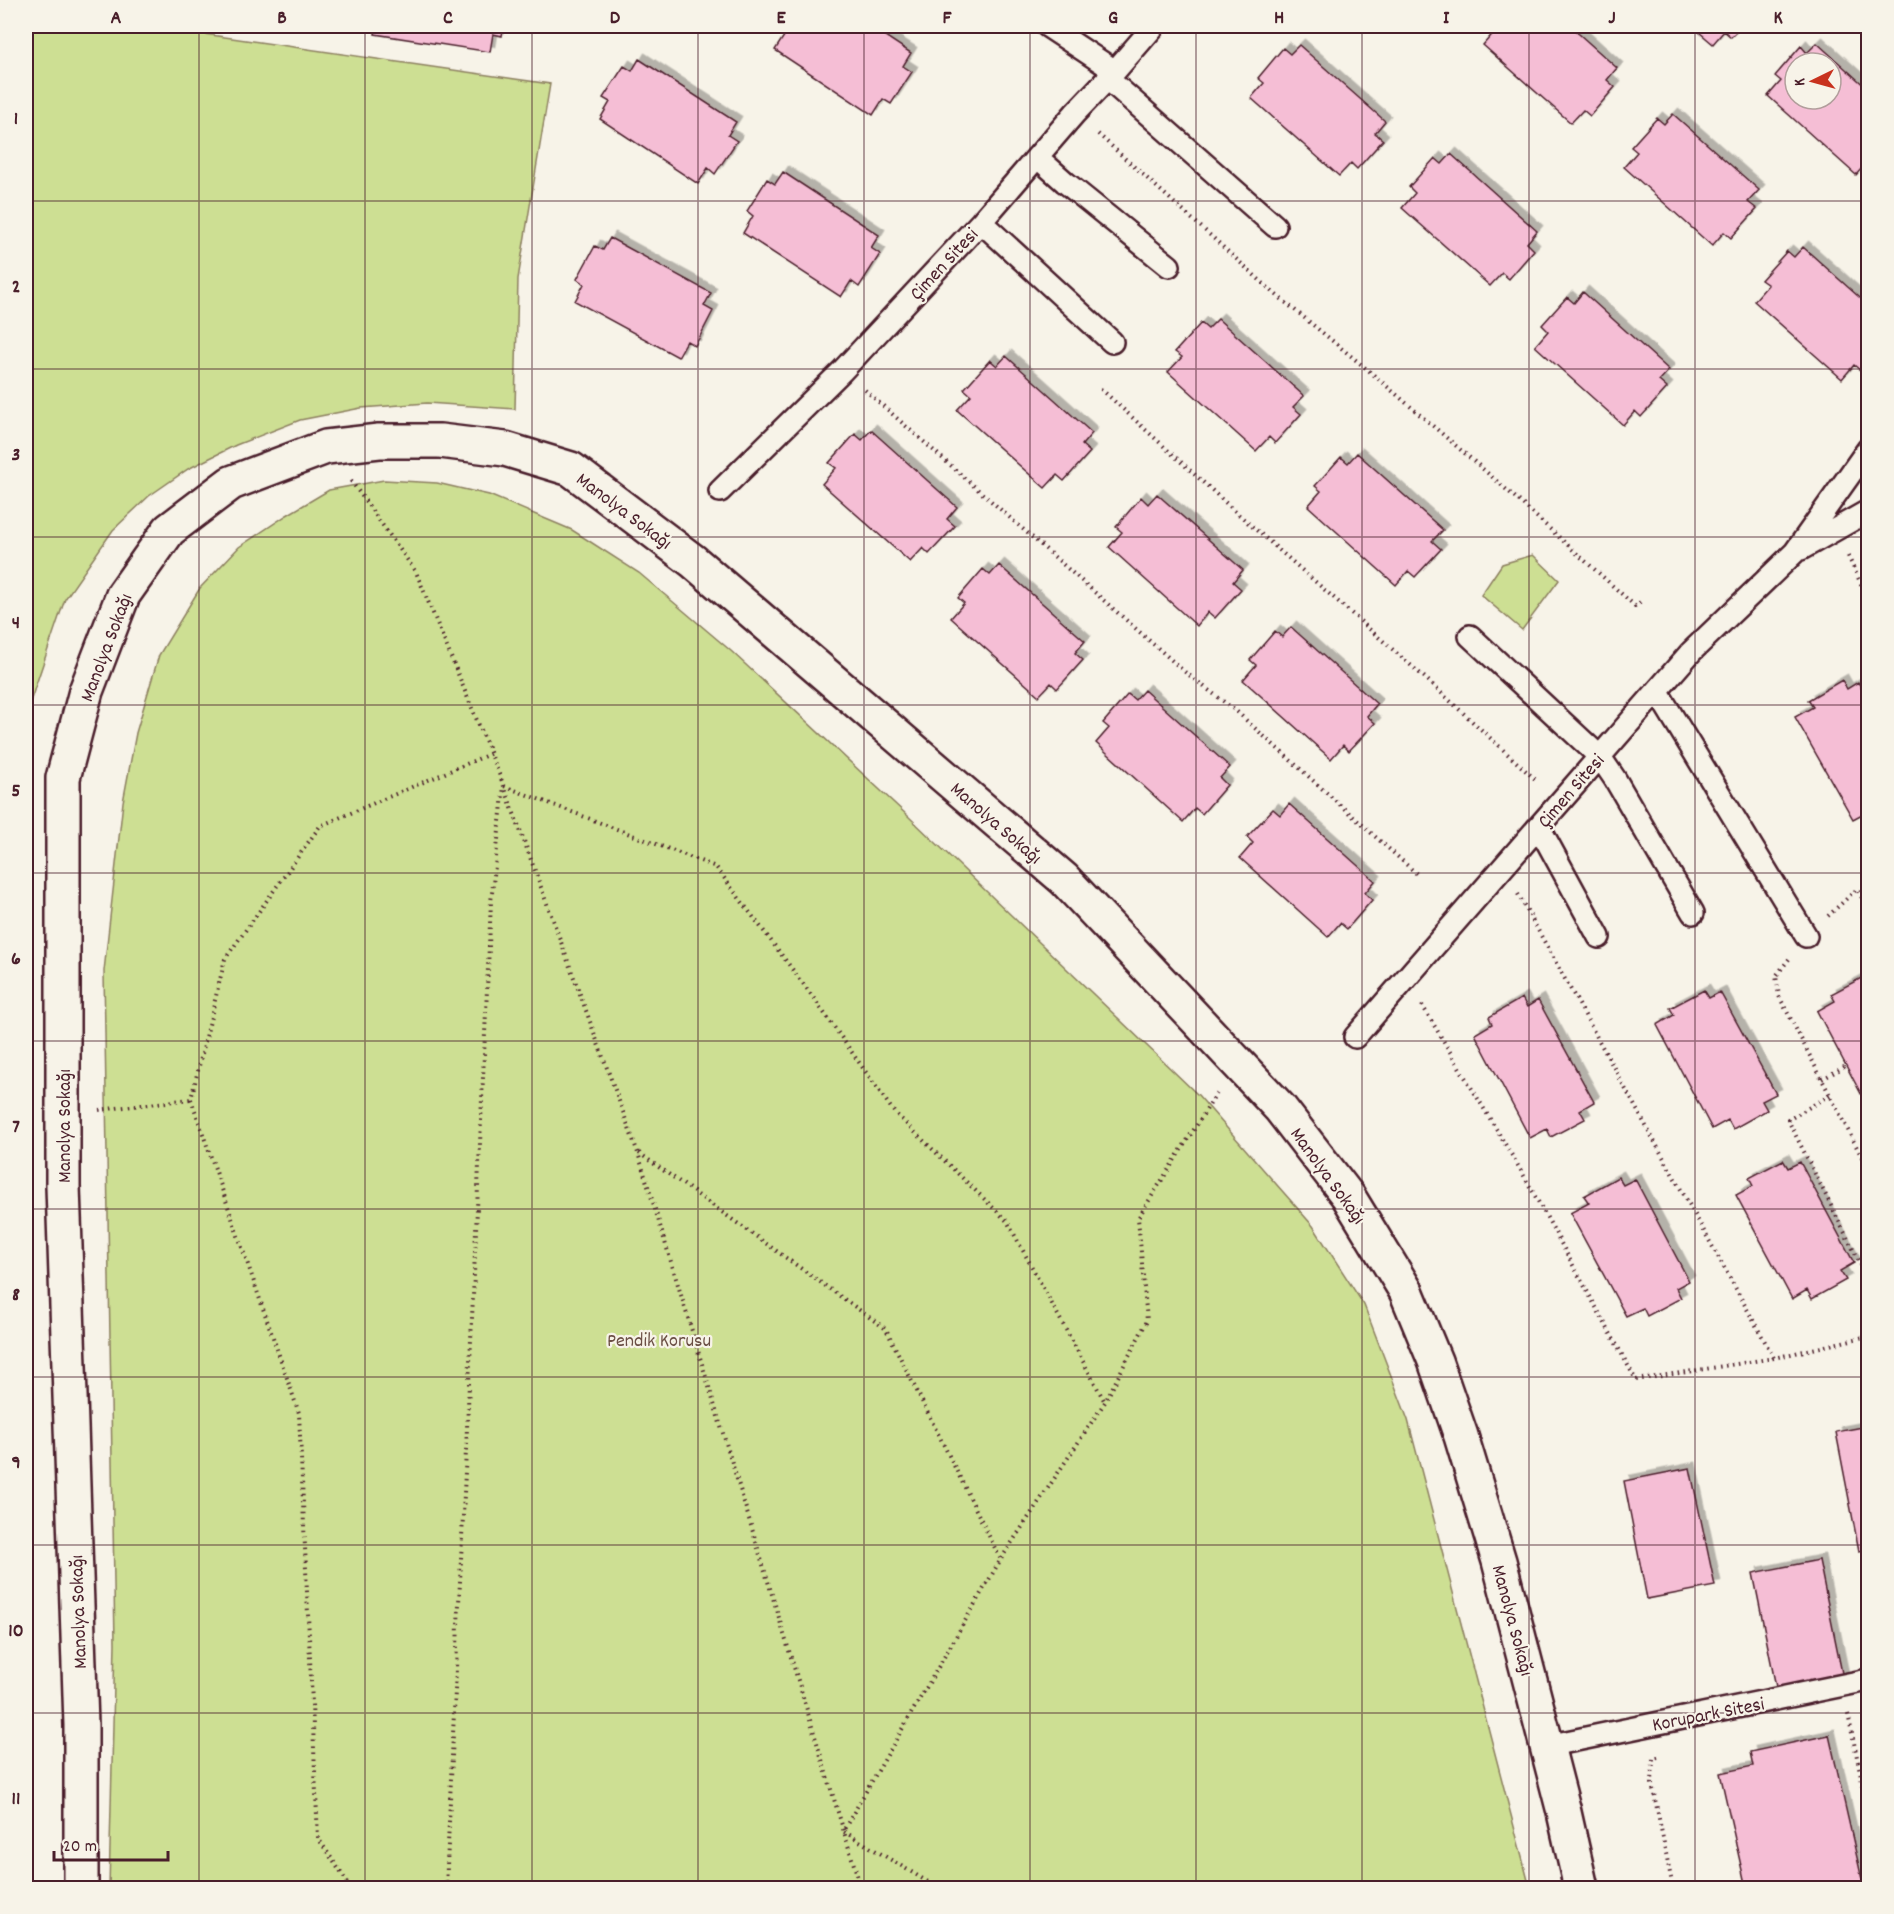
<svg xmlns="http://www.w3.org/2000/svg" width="1894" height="1914" viewBox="0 0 1894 1914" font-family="Dekko,sans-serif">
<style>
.green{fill:#cddf93;stroke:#8c7f5f;stroke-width:1.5}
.building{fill:#f5bed5;stroke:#4a1f2b;stroke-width:1.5;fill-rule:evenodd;filter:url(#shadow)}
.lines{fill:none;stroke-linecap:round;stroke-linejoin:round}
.service-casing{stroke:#4a1f2b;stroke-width:26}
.minor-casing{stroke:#4a1f2b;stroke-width:38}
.path{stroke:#4a1f2b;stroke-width:4;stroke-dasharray:1.5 4.5;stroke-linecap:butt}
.service{stroke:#f7f3e8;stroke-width:21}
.minor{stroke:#f7f3e8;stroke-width:33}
.grid{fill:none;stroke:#4a1f2b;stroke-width:1.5;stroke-opacity:0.55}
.labels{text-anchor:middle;stroke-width:4.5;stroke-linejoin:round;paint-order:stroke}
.street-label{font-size:20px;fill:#4a1f2b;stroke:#f7f3e8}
.park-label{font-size:20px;fill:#6b4f45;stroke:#f7f3e8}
.neatline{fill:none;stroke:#4a1f2b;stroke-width:2}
.grid-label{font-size:20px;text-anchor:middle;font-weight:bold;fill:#4a1f2b}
</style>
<defs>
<filter id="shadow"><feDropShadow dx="5.5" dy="-5.5" stdDeviation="0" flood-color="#0004"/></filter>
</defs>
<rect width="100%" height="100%" fill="#f7f3e8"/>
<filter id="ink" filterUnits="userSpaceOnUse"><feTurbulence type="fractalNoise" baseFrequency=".0167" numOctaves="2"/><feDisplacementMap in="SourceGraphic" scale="12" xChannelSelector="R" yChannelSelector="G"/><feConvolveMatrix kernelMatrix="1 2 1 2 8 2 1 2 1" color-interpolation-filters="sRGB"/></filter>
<g filter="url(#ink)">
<path class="green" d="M26,26H148L550,84L518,279L515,409L427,403L361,408L300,420L236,445L188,469L149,496L113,530L65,599L26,714Z
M384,480L437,483L489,495L572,530L639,573L731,651L908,816L1198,1095L1313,1226L1364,1305L1408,1420L1530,1888H109L115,1644L104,971L123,802L136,733L159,655L200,588L239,547L287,515L329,490Z
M1533,555L1559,580L1522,630L1481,595L1502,564Z"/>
<path class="building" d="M376,26H504L502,36L493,34L490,52L375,34Z
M781,26H870L911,53L903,66L912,72L891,104L883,99L873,115L775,50L786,33L779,29Z
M1491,26H1570L1617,68L1607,80L1615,87L1590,116L1583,110L1571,123L1483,45L1496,30Z
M1692,26H1742L1731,37L1724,31L1713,44Z
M1817,43L1868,89V161L1856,175L1768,96L1781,81L1775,76L1801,46L1807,53ZM1795,63H1831V99H1795Z
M1299,45L1385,121L1375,133L1383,140L1357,169L1351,163L1339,176L1251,98L1264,83L1258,78L1283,48L1290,54Z
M639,59L736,122L728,135L737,141L715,174L708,168L698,184L600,119L610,102L603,98L624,66L632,71Z
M1673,114L1759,190L1748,202L1757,209L1731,238L1724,232L1712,246L1624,167L1637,152L1631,147L1657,118L1664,124Z
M1451,154L1537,231L1527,243L1534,250L1509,279L1502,273L1490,286L1402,208L1415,193L1409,187L1435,158L1442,164Z
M783,172L879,235L871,248L880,254L859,287L851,281L841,297L743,233L753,216L747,211L767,179L775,184Z
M610,238L711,293L704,306L713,311L695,346L687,341L678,357L575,301L584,284L577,279L595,246L603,250Z
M1803,247L1868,305V363L1861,371L1854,365L1842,379L1754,301L1768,285L1761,280L1787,251L1794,257Z
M1583,292L1669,370L1659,381L1667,388L1641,417L1635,411L1623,425L1535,346L1548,331L1542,325L1567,297L1574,303Z
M1218,319L1304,396L1293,407L1301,414L1275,443L1269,437L1256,451L1168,372L1182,357L1175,352L1201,323L1208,329Z
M1006,356L1092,433L1082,445L1090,452L1064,481L1057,475L1045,488L957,410L971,395L964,389L990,360L997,366Z
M871,430L957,507L947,519L955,526L929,554L923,548L910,562L822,484L836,468L829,463L855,434L862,440Z
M1357,453L1443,530L1432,541L1441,549L1415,577L1408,571L1396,585L1308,506L1321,491L1315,486L1341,457L1348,463Z
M1157,494L1243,570L1233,582L1241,589L1215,618L1208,612L1197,626L1109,547L1122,532L1116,527L1141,497L1148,504Z
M999,565L1085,641L1075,653L1083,660L1057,689L1051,683L1039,696L951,618L964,603L958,598L983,569L990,575Z
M1291,627L1377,704L1367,716L1375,723L1349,751L1343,745L1331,759L1243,680L1256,665L1250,660L1275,631L1282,637Z
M1842,680L1847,689L1858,682L1868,700V811L1853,819L1795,717L1813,707L1808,700Z
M1144,690L1230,767L1220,778L1227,785L1202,814L1195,808L1183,822L1096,743L1109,728L1103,723L1128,694L1135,700Z
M1289,804L1375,881L1365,893L1372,900L1347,929L1340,923L1328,937L1240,858L1253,843L1247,837L1273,809L1280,815Z
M1865,976L1868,984V1107L1817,1011L1835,1001L1831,994Z
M1704,990L1709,998L1720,992L1776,1094L1762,1101L1767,1110L1733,1129L1728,1120L1712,1129L1657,1025L1674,1015L1670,1008Z
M1522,998L1527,1007L1538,1000L1594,1102L1580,1110L1585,1119L1551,1137L1547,1129L1530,1138L1475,1034L1492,1024L1489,1017Z
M1783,1160L1788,1168L1800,1162L1854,1263L1840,1271L1846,1280L1812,1299L1807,1290L1792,1299L1736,1195L1753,1186L1749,1178Z
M1618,1177L1623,1185L1635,1179L1689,1281L1676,1288L1681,1298L1647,1316L1643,1308L1626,1316L1570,1213L1589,1203L1584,1196Z
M1868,1426V1549L1859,1551L1836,1432Z
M1690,1468L1715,1586L1647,1599L1624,1481Z
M1819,1560L1843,1678L1777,1692L1753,1573Z
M1829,1735L1864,1888H1746L1720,1773L1753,1766L1750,1752Z"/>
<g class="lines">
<defs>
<path id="service" d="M1047,26L1115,71
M1108,79L1275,226
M1037,157L1065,182L1169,266
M981,222L1112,342
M720,491L842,371L981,222L1075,113L1115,71L1154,26
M1801,549L1868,511
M1470,636L1600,757L1615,779L1693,913
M1657,691L1806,936
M1539,827L1599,937
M1355,1037L1691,652L1795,552L1868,449
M1547,1746L1868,1680"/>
<path id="minor" d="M81,1888V1725L63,1186V778L86,691L123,595L169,530L231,483L326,447L379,441H440L505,449L571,469L693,561L1064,879L1280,1108L1348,1196L1406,1291L1435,1361L1461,1436L1499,1561L1563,1808L1581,1888"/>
</defs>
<use href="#service" class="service-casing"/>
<use href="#minor" class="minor-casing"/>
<path class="path" d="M1098,134L1274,293L1368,370L1498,482L1635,606L1643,600
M1101,389L1238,514L1423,676L1537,781
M865,390L1185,672L1236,711L1419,876
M351,481L416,572L504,786L638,1153L861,1888
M1848,556L1868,599
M1518,894L1774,1358
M1828,916L1857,889L1868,909
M1789,959L1776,976L1779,996L1868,1169
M1422,1005L1523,1174L1636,1380L1774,1358L1868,1336
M1822,1079L1846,1066
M1830,1095L1788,1120L1868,1279
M99,1110L191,1099
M639,1153L886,1329L1000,1558
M1848,1714L1868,1810
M1658,1757L1653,1758L1652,1784L1673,1888
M351,1888L318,1838L299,1413L191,1099L225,959L320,826L492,753
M446,1888L491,902L504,786L716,867L810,993L894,1112L1007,1221L1105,1402
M938,1888L843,1831L1001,1559L1105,1402L1147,1321L1138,1218L1217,1093"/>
<use href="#service" class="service"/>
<use href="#minor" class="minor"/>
</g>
</g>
<path class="grid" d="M199,26V1888M365,26V1888M532,26V1888M698,26V1888M864,26V1888M1030,26V1888M1196,26V1888M1362,26V1888M1529,26V1888M1695,26V1888M26,201H1868M26,369H1868M26,537H1868M26,705H1868M26,873H1868M26,1041H1868M26,1209H1868M26,1377H1868M26,1545H1868M26,1713H1868"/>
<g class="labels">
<g class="street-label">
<text transform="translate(943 263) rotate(-47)" y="7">Çimen Sitesi</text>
<text transform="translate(625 510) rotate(37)" y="7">Manolya Sokağı</text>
<text transform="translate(105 647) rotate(-69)" y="7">Manolya Sokağı</text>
<text transform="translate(1570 790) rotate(-49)" y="7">Çimen Sitesi</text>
<text transform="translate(997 822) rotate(41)" y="7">Manolya Sokağı</text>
<text transform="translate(63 1126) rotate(-90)" y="7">Manolya Sokağı</text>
<text transform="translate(1329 1175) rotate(54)" y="7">Manolya Sokağı</text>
<text transform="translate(77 1612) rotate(-92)" y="7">Manolya Sokağı</text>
<text transform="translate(1514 1620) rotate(75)" y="7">Manolya Sokağı</text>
<text transform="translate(1708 1713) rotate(-11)" y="7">Korupark Sitesi</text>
</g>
<g class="park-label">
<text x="659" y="1346">Pendik Korusu</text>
</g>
</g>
<rect width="1894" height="1914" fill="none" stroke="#f7f3e8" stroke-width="66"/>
<g transform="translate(1813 81) rotate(265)"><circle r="28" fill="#f7f3e8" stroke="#b29e9c" stroke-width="1.5"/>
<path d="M0-4.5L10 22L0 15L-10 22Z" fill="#c8321e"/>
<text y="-9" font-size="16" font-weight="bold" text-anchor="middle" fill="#4a1f2b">K</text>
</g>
<path d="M54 1851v9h114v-9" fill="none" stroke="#4a1f2b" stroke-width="3"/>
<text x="63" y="1851" font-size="18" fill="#4a1f2b" stroke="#f7f3e8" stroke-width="4.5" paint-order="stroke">20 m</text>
<rect x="33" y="33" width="1828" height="1848" class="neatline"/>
<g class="grid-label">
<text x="116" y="23">A</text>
<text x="282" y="23">B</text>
<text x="448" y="23">C</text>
<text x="615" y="23">D</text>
<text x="781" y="23">E</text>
<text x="947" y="23">F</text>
<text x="1113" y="23">G</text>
<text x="1279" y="23">H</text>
<text x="1446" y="23">I</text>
<text x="1612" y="23">J</text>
<text x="1778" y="23">K</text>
<text x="16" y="124">1</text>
<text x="16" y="292">2</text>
<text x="16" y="460">3</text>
<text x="16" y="628">4</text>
<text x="16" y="796">5</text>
<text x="16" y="964">6</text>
<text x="16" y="1132">7</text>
<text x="16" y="1300">8</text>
<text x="16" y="1468">9</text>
<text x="16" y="1636">10</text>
<text x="16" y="1804">11</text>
</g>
</svg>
